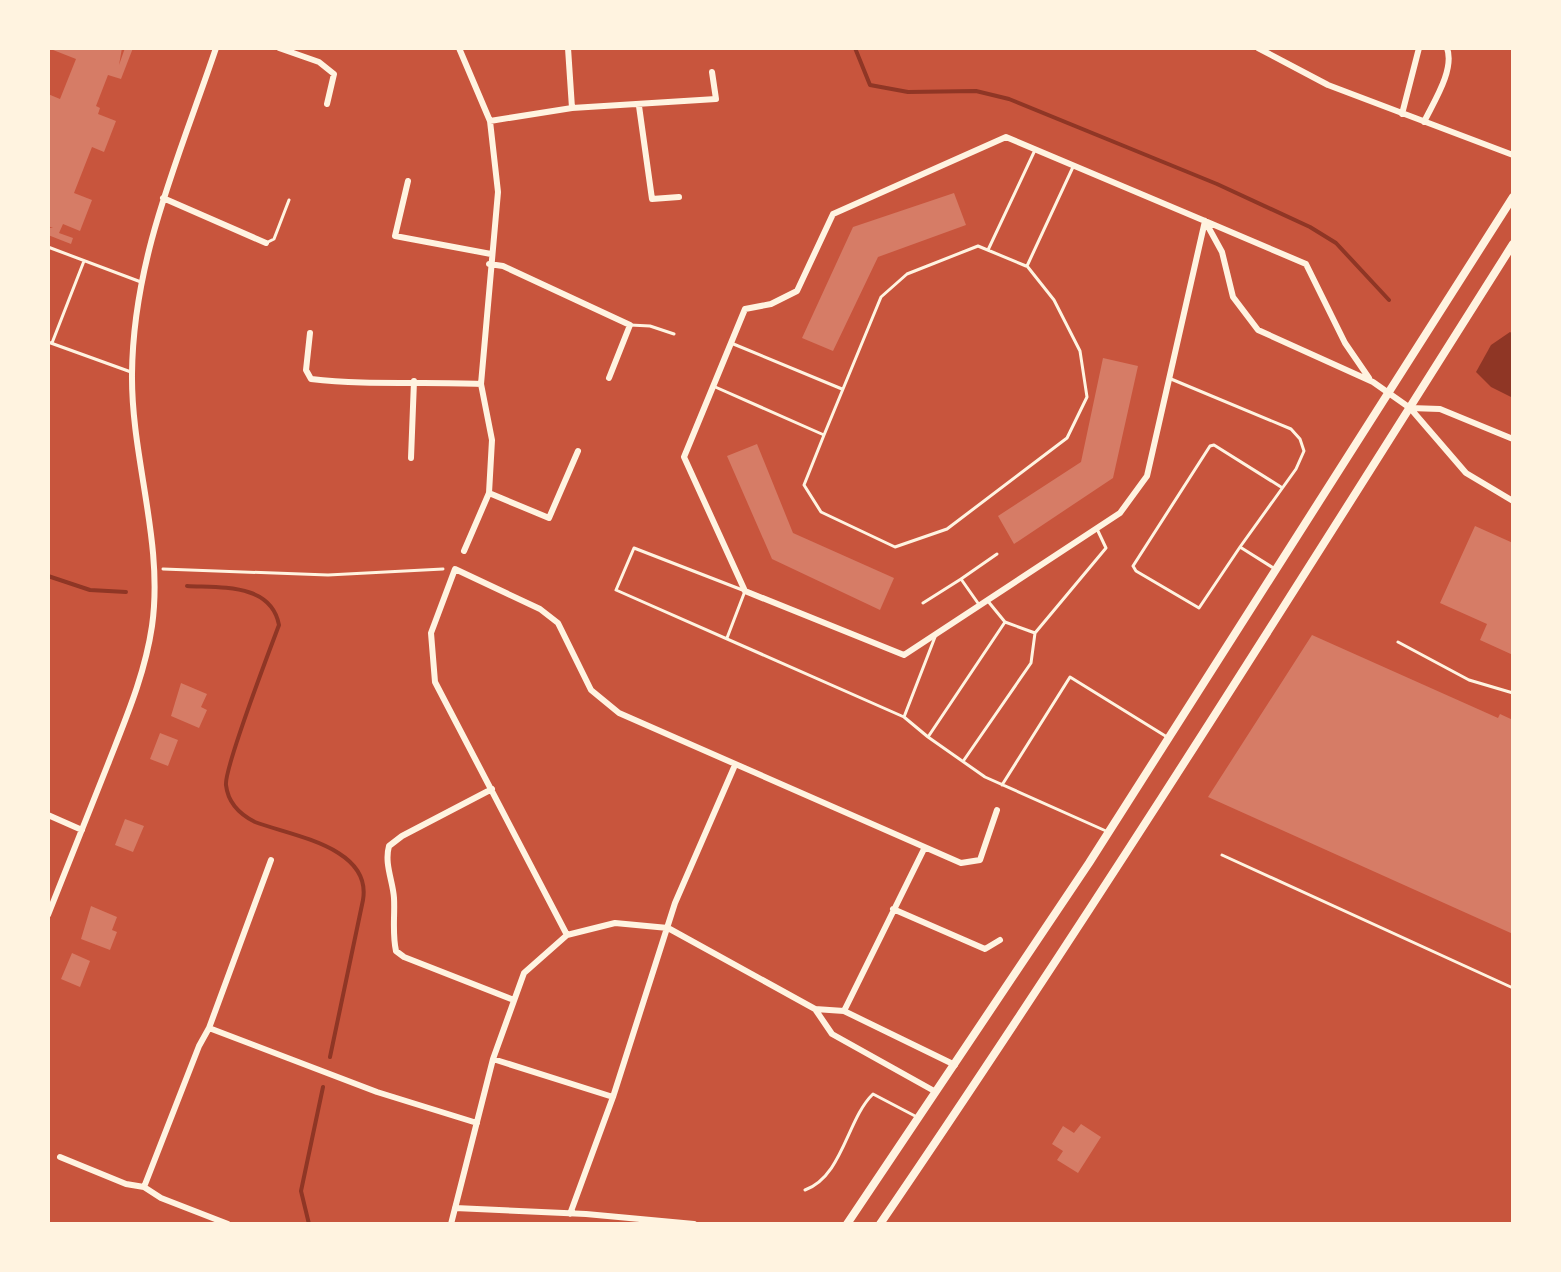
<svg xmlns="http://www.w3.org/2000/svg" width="1561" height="1272" viewBox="0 0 1561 1272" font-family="'Open Sans',sans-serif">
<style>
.water{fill:#8f3625}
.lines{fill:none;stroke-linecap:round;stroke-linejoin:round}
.stream{stroke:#8f3625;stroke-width:4}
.building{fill:#d67c66}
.path{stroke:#fff3e0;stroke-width:3}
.service{stroke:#fff3e0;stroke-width:3}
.minor{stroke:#fff3e0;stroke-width:6}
.secondary{stroke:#fff3e0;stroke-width:8}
</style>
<rect width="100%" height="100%" fill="#c8553d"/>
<path class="water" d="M1510,332L1513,334V398L1491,387L1476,372L1491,345Z"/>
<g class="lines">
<path class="stream" d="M855,48L870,85L908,92L976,91L1009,99L1217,184L1310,227L1336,243L1389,300
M48,576L90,590L126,592
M187,586C221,588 271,583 279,625C270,649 224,769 226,785C228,803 239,814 255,822C292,836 372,847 363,900L330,1057
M309,1224L301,1191L323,1087"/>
</g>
<path class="building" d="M48,48H122L119,65L125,48H133L121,79L108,75L96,106L100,108L98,114L116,121L104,152L92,147L74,193L92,200L80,231L63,224L59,233L73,238L71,244L48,235V228H53L48,226V94L60,99L76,59Z
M954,193L966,225L878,257L833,351L802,338L853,227Z
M1103,358L1138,366L1113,478L1014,544L998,516L1081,462Z
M757,444L793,533L894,578L880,610L772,559L727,456Z
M1475,526L1513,543V655L1480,640L1487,624L1440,603Z
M1312,635L1498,718L1500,714L1513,720V934L1208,797Z
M181,683L207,694L201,707L207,710L199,728L171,716Z
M160,733L178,740L168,766L150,759Z
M125,819L144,826L133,852L115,845Z
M91,906L117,917L112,930L117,932L110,950L81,939Z
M72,953L90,961L80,987L61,979Z
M1081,1124L1101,1137L1078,1173L1057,1160L1063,1151L1052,1144L1063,1126L1074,1133Z"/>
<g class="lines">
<path class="path" d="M163,569L328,575L443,569"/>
<path class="service" d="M266,243L274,239L289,200
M48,247L141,282
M988,250L1035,150
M630,325L650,326L674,334
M48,342L131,372
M52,343L84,261
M731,343L842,389
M1171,379L1291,429L1300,439L1304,451L1296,469L1240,547L1275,569
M713,386L824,435L804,485L821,512L895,547L947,529L1067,438L1087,397L1080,351L1054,300L1027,266L1073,167
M824,435L881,297L907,274L978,246L1026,266
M1240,547L1199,608L1136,571L1133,566L1210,446L1214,445L1281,487
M961,579L997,554
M987,600L1005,622L928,737L985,777L1106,831
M923,603L961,579L980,606
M1035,633L1106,548L1097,529
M727,638L745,591L634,548L616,590L904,717L928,737
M1398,642L1469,680L1513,693
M904,717L935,637
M964,760L1031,663L1035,633L1005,622
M1002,785L1070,677L1167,737
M1222,855L1513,988
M805,1190C843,1176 847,1119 873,1094L915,1116"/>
<path class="minor" d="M279,48L319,62L334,74L327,104
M459,48L490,121L498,192L481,384L492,440L489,493L464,551
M568,48L572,108
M1258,48L1328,85L1513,155
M639,106L652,199L679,197
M1402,114L1419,48
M490,121L572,108L716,99L712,72
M1424,122C1433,103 1455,70 1447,48
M1006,137L1205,221L1147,476L1120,513L904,655L745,591L684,457L745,309L771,304L797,291L833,214Z
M408,181L395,236L491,254
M163,198L266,243
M1205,221L1222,252L1233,297L1258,330L1373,382L1410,408L1466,473L1513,501
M1205,221L1306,264L1345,343L1369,378
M489,264L503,266L630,325L609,378
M310,333L306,370L311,379C368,386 424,381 481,384
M1410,408L1440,409L1513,439
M411,458L414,381
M489,493L549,518L578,451
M492,789L402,836L389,846C384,864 393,881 394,898C395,916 392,933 396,951L404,957L514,1000
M48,815L82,830
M893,909L985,949L1000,940
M48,915C68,865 88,814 108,764C126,718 145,674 152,626C164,542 131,458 132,374C133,258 180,155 216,48
M567,935L435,682L431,633L455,569L540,609L558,623L591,690L619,713L961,863L980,860L997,810
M815,1009L832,1034L936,1092
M844,1011L924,849
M209,1028L377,1092L477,1123
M493,1059L613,1097
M60,1157L126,1184L144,1187L161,1198L228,1224
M144,1187L199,1046L209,1028L271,860
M455,1208L586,1214L694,1224
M570,1214L613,1097L675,903L735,765
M451,1224L493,1059L524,973L567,935L615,923L668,928L815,1009L844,1011L955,1065"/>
<path class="secondary" d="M847,1224L1089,863L1513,197
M880,1224C1099,903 1305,573 1513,244"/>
</g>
<rect width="1561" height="1272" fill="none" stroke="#fff3e0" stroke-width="100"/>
</svg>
